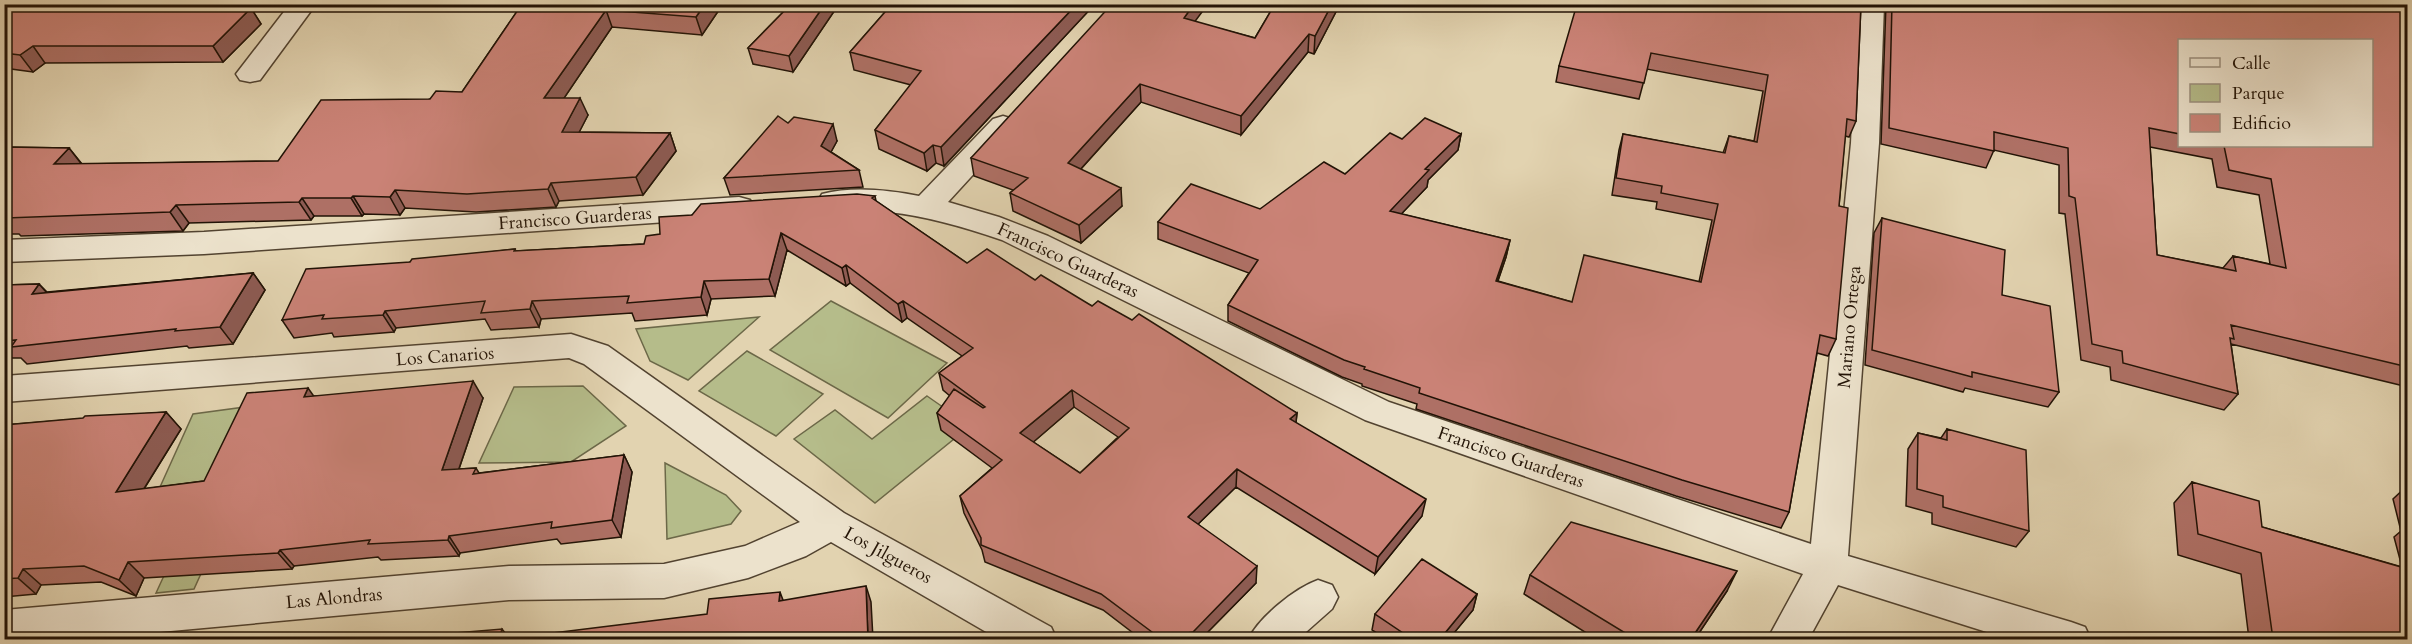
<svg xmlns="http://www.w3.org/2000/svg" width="2412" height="644" viewBox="0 0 2412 644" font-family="Cardo,serif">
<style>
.green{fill:#b5bc8a;stroke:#6c6848;stroke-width:1.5}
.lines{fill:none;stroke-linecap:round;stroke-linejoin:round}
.minor-casing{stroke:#524330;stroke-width:3}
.minor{fill:#ece2cc;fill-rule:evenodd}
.wall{fill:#ae7065;stroke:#221306;stroke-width:1.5;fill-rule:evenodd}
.shaded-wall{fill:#8d5b53;stroke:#221306;stroke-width:1.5}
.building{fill:#ca8276;stroke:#221306;stroke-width:1.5;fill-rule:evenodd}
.labels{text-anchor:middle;stroke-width:4.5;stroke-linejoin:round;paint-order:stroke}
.street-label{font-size:18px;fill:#221306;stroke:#ece2cc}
</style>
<rect width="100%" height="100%" fill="#e2d3b0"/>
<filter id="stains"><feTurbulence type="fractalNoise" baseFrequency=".00333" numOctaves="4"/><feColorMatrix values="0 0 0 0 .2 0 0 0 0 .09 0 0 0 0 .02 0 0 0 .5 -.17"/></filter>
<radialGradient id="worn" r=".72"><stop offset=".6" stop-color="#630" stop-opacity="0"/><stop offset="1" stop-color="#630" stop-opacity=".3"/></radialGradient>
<path class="green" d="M831,301L947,363L888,418L770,350Z
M759,317L688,380L650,361L636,329Z
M747,351L823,394L776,436L699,391Z
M583,386L626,426L571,462L479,463L514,387Z
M927,396L970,426L875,503L794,439L835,410L872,439Z
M245,407L215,480L160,487L193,414Z
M665,463L726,495L741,511L731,524L667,539Z
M234,501L194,589L156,593L197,504Z"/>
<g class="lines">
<defs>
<path id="minor" d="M290,4H316L260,80L250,82L240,80L236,74Z
M1858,4H1884L1879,143L1848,556L2071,622L2085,627L2091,640H2012L1838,585L1808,640H1767L1803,574L1365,420L1002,240C964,227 927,216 888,212C866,209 843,214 822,208L818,201L822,194C852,186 889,190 919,196L993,119L1003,116L1013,119L1017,125L1013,131L948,202L999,217L1048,236L1389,402L1811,544L1851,143Z
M739,197L750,200L754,207L750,214L739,217L204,254L4,262V240L204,232Z
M571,334L608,346L844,513L1051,627L1057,640H1000L831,542L806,556L748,578L664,598L509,600L72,640H4V610L509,566L664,564L745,546L800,522L584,364L569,358L4,402V376Z
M1318,580L1332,585L1338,597L1332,609L1297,640H1248C1258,618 1295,588 1318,580Z"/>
</defs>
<use href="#minor" class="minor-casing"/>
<use href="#minor" class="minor"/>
</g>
<path class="wall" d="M4,4H252L249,8H251L261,24L223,62L45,63L33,72L4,68Z
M522,4H723L702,35L612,27L564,98L588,115L579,132L670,133L676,151L643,195L559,201L556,207L476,212L405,208L400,215L364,214L362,216H314L311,220L189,223L183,231L21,236L19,234H4V147L69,148L82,164L278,161L430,99L462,92Z
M791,4H839L793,72L753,64L748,48Z
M892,4H1095L944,166L936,163L927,171L879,149L875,130L911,85L854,70L850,52Z
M1275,4H1340L1314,54L1308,52L1241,135L1141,102L1081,169L1122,206L1081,243L1013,211L1010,193L1013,190L974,176L971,158L1195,22L1255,38Z
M1861,4L1856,121L1849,137L1845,136L1839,206L1836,339L1828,356L1817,353L1789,512L1781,528L1676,496L1416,409L1417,404L1362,386V384L1342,377L1228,321V305L1249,273L1158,239V222L1260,209L1345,174L1402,139L1461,134L1458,150L1428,180L1427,187L1401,214L1510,240L1506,257L1498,281L1572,302L1699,282L1712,220L1656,209L1657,202L1612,195L1619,150L1623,134L1723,153L1729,136L1754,141L1763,91L1647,69L1639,99L1556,82L1559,66Z
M1886,4H2408V387L2231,344L2238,394L2224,410L2111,380L2110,367L2081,360L2065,214L2059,213V165L1994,150L1986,168L1881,144ZM2180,40L2372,146H2180ZM2150,147L2212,159L2217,187L2259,195L2270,264L2233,256L2223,268L2157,255Z
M788,123L837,141L831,152L859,170L863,187L730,195L724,178Z
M875,196L876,201L967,263L1035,280L1092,306L1297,413L1296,423L1422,516L1375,574L1236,487L1198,524L1256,583L1201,639H1141L1103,610L985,562L982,550L964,513L960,496L992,468L941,430L937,413L950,396L943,390L939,373L962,356L907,318L902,322L850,283L846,286L787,250L775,296L711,299L707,315L635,321L632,313L541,319L539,327L491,330L485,319L396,328L394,332L334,337L332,333L294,338L282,320L410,262L515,249L516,251L644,244L692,215ZM1074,407L1118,437L1080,473L1033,442Z
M1882,218L2002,295L2059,392L2048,407L1965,388L1963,392L1865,365L1874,233Z
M253,273L265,290L233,344L189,348L187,346L27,364L21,358H4V285L39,284L47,292Z
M314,396L483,398L459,469L476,468L479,473L624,455L632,472L621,537L561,544L557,539L460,553L459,556L381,560L378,557L294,566L292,569L144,578L136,596L101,582L41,585L36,594L4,597V425L166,412L181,429L144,489L204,481Z
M1947,429L2029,531L2016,547L1932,524V513L1906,506L1908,449L1918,433L1941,438Z
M2192,482L2262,527L2402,567L2394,537L2401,531L2393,499L2408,485V639H2249L2241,574L2178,555L2174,503Z
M1530,575L1727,591L1695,639H1596L1524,594Z
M1477,594L1473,610L1449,639H1386L1372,630L1375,614Z"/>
<path class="shaded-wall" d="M226,4H252L234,24L224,7Z
M705,4H723L702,35L696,17Z
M825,4H839L793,72L789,56Z
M1077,4H1095L944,166L941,147Z
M1194,4H1208L1184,36V18Z
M1332,4H1340L1314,54L1315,36Z
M251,8L261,24L223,62L213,46Z
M606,10L612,27L552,116L544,98Z
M1309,34L1308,52L1241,135V116Z
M33,46L45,63L33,72L20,55Z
M1140,84L1141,102L1069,182L1068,163Z
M580,98L588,115L570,150L562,132Z
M833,124L837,141L825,163L821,146Z
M670,133L676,151L643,195L636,177Z
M1461,134L1458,150L1428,180L1427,187L1388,228L1390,211L1425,169Z
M933,145L936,163L927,171L924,153Z
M69,148L83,166L54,164Z
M551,183L559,201L556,207L548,189Z
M1121,188L1122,206L1081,243L1079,225Z
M395,190L405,208L400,215L390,197Z
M353,196L364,214L362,216L351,198Z
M302,198L314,216L311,220L299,202Z
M176,205L189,223L183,231L170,212Z
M781,233L787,250L775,296L769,279Z
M1510,240L1506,257L1492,297L1496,281Z
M846,265L850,283L846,286L842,268Z
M253,273L265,290L233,344L220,327Z
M704,281L711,299L707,315L701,297Z
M39,284L54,301L32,294Z
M532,301L541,319L539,327L530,309Z
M903,301L907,318L902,322L898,304Z
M385,311L396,328L394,332L383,315Z
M473,381L483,398L453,486L442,470Z
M308,388L320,405L304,397Z
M1072,390L1074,407L1023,451L1020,433Z
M166,412L181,429L132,508L116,492Z
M1297,413L1295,430L1290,419Z
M624,455L632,472L621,537L612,520Z
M1237,469L1236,487L1188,534V517Z
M1426,499L1422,516L1375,574L1378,557Z
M449,536L460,553L459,556L448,540Z
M280,550L294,566L292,569L278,553Z
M128,562L144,578L136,596L119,580Z
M1257,566L1256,583L1201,639H1160V638Z
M23,569L41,585L36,594L18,578Z
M1737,571L1727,591L1695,639H1691Z
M866,586L871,602L873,639H868Z
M780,592L786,608L779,601Z
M1477,594L1473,610L1449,639H1440Z
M502,629L510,639H499Z"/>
<path class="building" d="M4,4H226L224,7L251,8L213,46H33L20,55L4,53Z
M522,4H705L696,17L606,10L544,98H580L562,132L670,133L636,177L551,183L548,189L467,194L395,190L390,197L353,196L351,198H302L299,202L176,205L170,212L6,218L7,216H4V147L69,148L54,164L278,161L321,100L430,99L436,91L462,92Z
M791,4H825L789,56L748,48Z
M892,4H1077L941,147L933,145L924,153L875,130L921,71L850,52Z
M1112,4H1194L1184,18L1255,38L1275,4H1332L1315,36L1309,34L1241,116L1140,84L1068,163L1121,188L1079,225L1010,193L1028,178L971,158Z
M1577,4H1861L1856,121L1847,119L1839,206L1848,208L1836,339L1820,335L1789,512L1682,480L1419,393L1420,388L1364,369L1365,367L1344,360L1228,305L1258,260L1158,222L1191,184L1260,209L1324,162L1345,174L1390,133L1402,139L1425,118L1461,134L1425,169L1429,170L1390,211L1510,240L1496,281L1572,302L1584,255L1701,282L1718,204L1661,193L1662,186L1616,178L1623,134L1725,153L1729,136L1757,142L1768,75L1651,53L1644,83L1559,66Z
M1892,4H2408V367L2231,325L2234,339L2230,338L2238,394L2123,363L2122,351L2092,344L2075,198L2069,196L2068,148L1994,132V151L1889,128ZM2180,40H2372V146H2224L2229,170L2271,179L2286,268L2233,256L2236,271L2157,255L2149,128L2180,134Z
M778,116L788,123L794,117L833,124L821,146L859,170L724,178Z
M857,194L875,196L872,198L967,263L987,249L1035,280L1041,275L1092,306L1098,301L1132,320L1139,314L1297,413L1290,419L1426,499L1378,557L1237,469L1188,517L1257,566L1193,632L1160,638L1101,594L981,545V538L960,496L1002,460L937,413L954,389L983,408L985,407L939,373L973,348L903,301L898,304L846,265L842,268L781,233L769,279L704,281L701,297L627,303L629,296L532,301L530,309L481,313L485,301L385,311L383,315L322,319L324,315L282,320L306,269L410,262L412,259L515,249L514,251L644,244L646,236L660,234L659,217L692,215L701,204ZM1072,390L1129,428L1080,473L1020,433Z
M1882,218L2005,250L2002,295L2050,306L2059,392L1972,372V377L1872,350Z
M253,273L220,327L175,331L176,329L11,347L16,340L4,341V285L39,284L32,294Z
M473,381L442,470L476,468L473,474L624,455L612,520L551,528L552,522L449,536L448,540L368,544L370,540L280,550L278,553L128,562L119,580L84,566L23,569L18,578L4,579V425L83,418L85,416L166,412L116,492L204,481L247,393L308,388L304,397Z
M1947,429L2026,450L2029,531L1943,507V496L1917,489L1918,433L1947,440Z
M2192,482L2259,501L2262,527L2408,569V639H2273L2261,553L2198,534Z
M1571,522L1737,571L1691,639H1635L1530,575Z
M1422,559L1477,594L1440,639H1412L1375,614Z
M866,586L868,639H503L707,614L709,599L780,592L779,601Z
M502,629L499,639H430L431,635Z
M322,635L321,639H292Z"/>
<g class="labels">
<g class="street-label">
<text transform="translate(575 218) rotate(-4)" y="6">Francisco Guarderas</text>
<text transform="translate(1068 260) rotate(25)" y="6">Francisco Guarderas</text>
<text transform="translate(1849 327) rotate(-85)" y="6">Mariano Ortega</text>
<text transform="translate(445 356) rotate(-4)" y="6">Los Canarios</text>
<text transform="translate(1511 457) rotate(19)" y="6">Francisco Guarderas</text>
<text transform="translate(888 555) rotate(29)" y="6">Los Jilgueros</text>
<text transform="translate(334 598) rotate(-5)" y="6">Las Alondras</text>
</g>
</g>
<rect width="2412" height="644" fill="none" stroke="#e2d3b0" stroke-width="24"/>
<rect x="6" y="6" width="2400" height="632" fill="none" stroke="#221306" stroke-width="3"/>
<rect x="12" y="12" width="2388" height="620" fill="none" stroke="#221306" stroke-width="1.5"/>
<rect x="2178" y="39" width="195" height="108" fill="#ece2cc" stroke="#9b8f7d" stroke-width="1.5"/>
<rect x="2190" y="58" width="30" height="9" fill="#ece2cc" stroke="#9b8f7d" stroke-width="1.5"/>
<text x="2232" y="69" font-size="18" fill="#221306">Calle</text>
<rect x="2190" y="84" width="30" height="18" fill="#b5bc8a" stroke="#9b8f7d" stroke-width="1.5"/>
<text x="2232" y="99" font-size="18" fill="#221306">Parque</text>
<rect x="2190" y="114" width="30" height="18" fill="#ca8276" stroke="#9b8f7d" stroke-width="1.5"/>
<text x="2232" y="129" font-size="18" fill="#221306">Edificio</text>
<rect width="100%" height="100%" filter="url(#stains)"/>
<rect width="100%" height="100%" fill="url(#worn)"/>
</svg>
